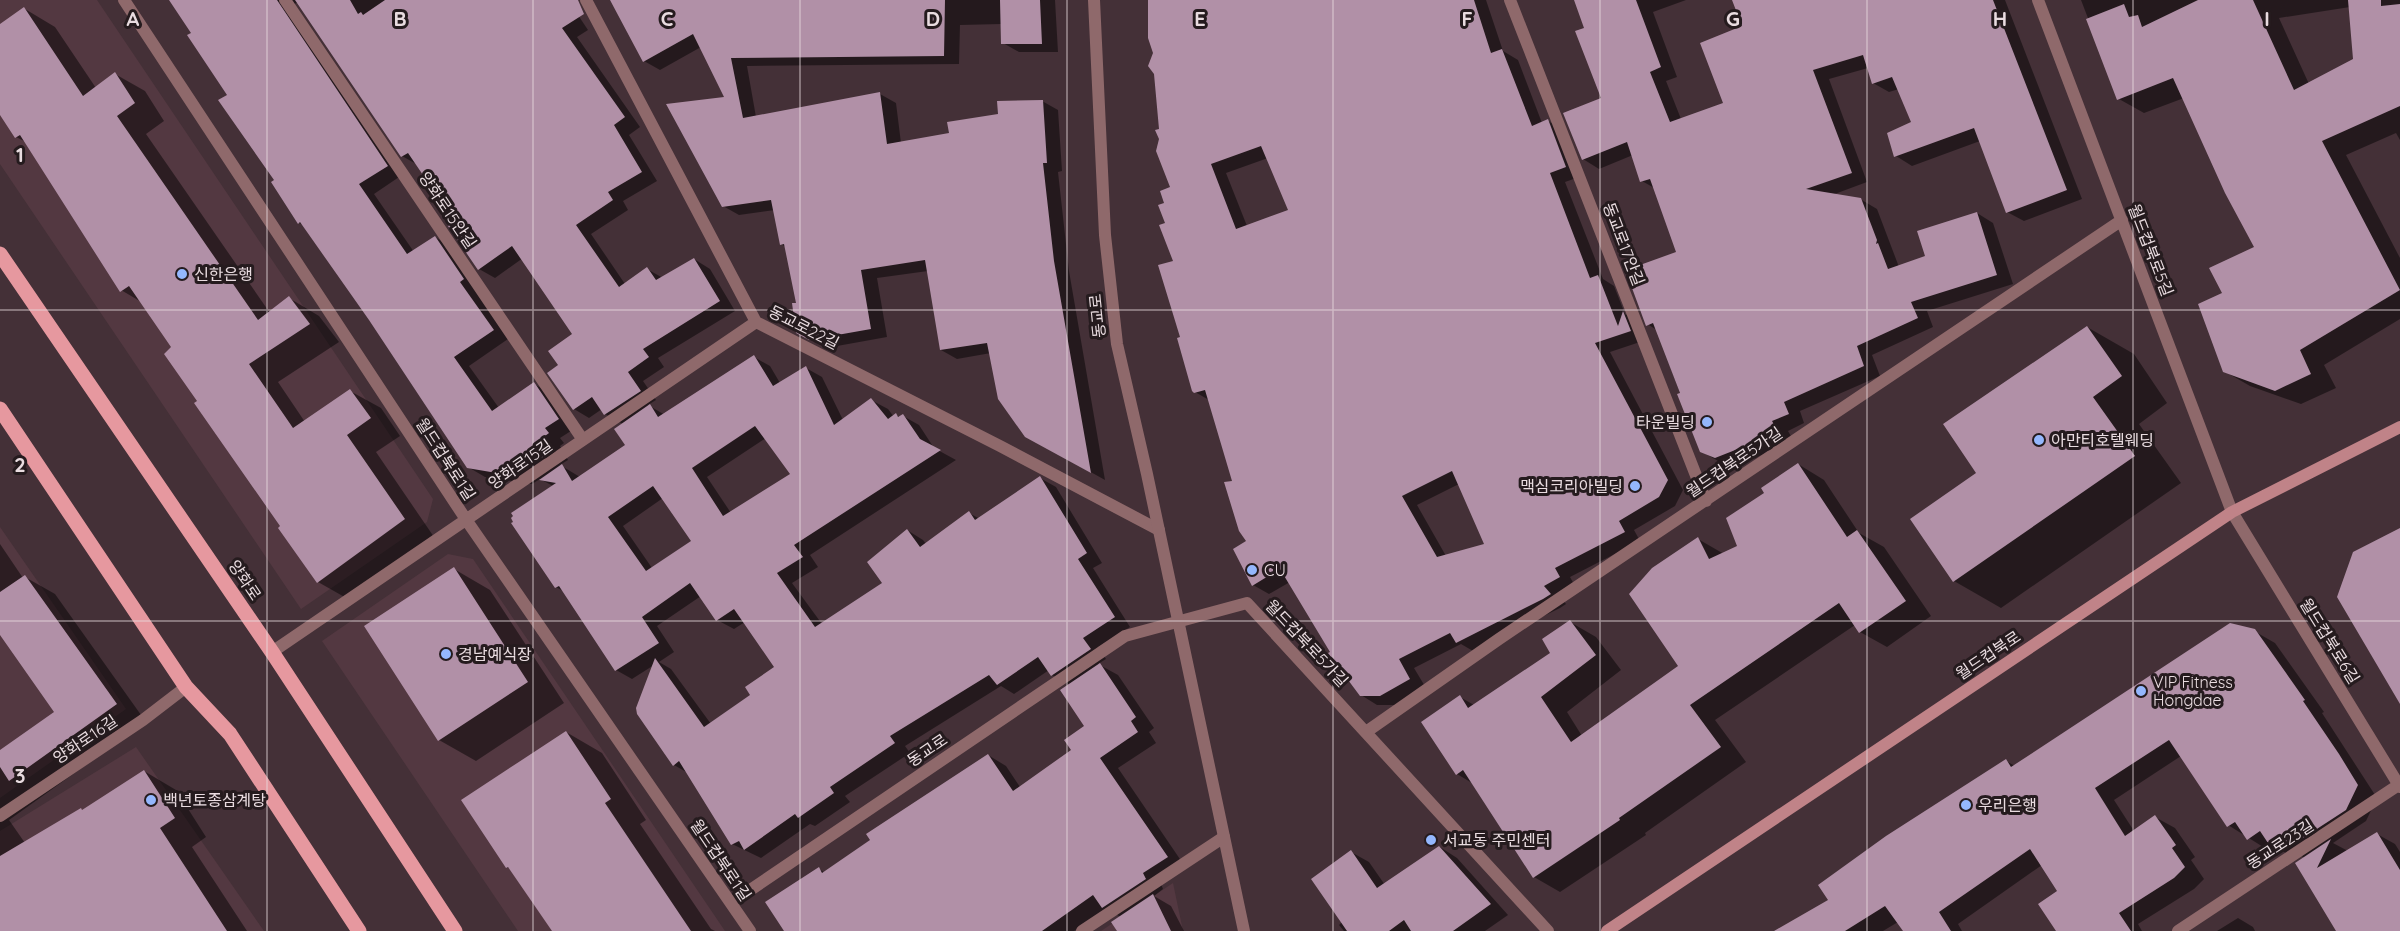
<svg xmlns="http://www.w3.org/2000/svg" width="2400" height="931" viewBox="0 0 2400 931" font-family="Quicksand,'Noto Sans KR',sans-serif">
<style>
.built{fill:#533841}
.shadow{fill:#0007;fill-rule:evenodd}
.building{fill:#b190a7;fill-rule:evenodd}
.lines{fill:none;stroke-linecap:round;stroke-linejoin:round}
.minor{stroke:#8f696b;stroke-width:12}
.tertiary{stroke:#8f696b;stroke-width:12}
.secondary{stroke:#c08388;stroke-width:12}
.primary{stroke:#e6989f;stroke-width:15}
.grid{fill:none;stroke:#e9dce0;stroke-width:1.5;stroke-opacity:0.55}
.poi-dot{fill:#94b7fd;stroke:#251b1e;stroke-width:2}
.labels{text-anchor:middle;stroke-width:6;stroke-linejoin:round;paint-order:stroke}
.street-label{font-size:16px;fill:#e9dce0;stroke:#251b1e}
.poi-label{font-size:16px;fill:#e9dce0;stroke:#251b1e;text-anchor:start}
.grid-label{font-size:20px;text-anchor:middle;font-weight:bold;fill:#e9dce0;stroke:#251b1e;stroke-width:6;stroke-linejoin:round;paint-order:stroke}
</style>
<rect width="100%" height="100%" fill="#443037"/>
<path class="built" d="M0,0H97L433,499L427,522L301,609L0,164Z
M0,527L126,709L0,798Z
M448,554L473,559L725,931H518L322,641Z
M136,747L264,931H0V831Z
M1173,883L1183,931H1101Z"/>
<path class="shadow" d="M171,0H568L588,30L577,37L640,127L629,135L657,181L623,201L628,210L591,234L625,284L647,269L663,278L694,259L710,269L735,311L658,358L664,367L643,381L656,400L648,405L665,415L754,357L770,366L780,383L806,368L822,377L843,420L871,400L888,409L894,417L903,416L919,425L934,448L956,460L810,555L818,567L792,583L822,624L884,584L907,530L923,540L926,544L969,513L980,519L1040,478L1056,487L1102,563L1093,568L1130,627L1098,647L1106,659L1098,664L1118,675L1154,728L1149,732L1156,743L1118,768L1186,868L1161,884L1163,889L1154,896L1171,906L1184,931H1119L1121,917L1106,909L1074,931H785L819,869L825,873L988,755L1006,766L1020,787L1073,751L1086,726L1070,685L1052,675L1049,670L1014,694L1001,686L905,746L910,753L845,796L850,802L815,826L810,824L761,858L732,844L688,773L674,765L654,665L632,679L616,670L565,592L556,587L553,486L540,479L532,484L485,477L468,467L370,319L304,225L299,223L194,33ZM298,2L402,156L418,165L457,222L479,269L495,278L523,258L574,335L560,366L574,409L589,418L602,409L605,414L623,424L627,445L580,477L560,465L568,460L560,446L564,443L560,438L574,429L550,393L534,384L499,408L469,366L508,339L451,247L435,237L414,252L374,194L402,175L293,5ZM766,438L792,475L731,513L707,477ZM663,498L693,541L652,568L623,526ZM701,596L717,620L734,629L745,622L777,668L752,695L711,724L671,669L659,662L674,652L657,626Z
M611,0H1055L1058,52H1019L1003,43L1002,24L960,25L959,64L747,66L756,117L880,94L896,103L901,143L950,135L999,115L1042,101L1058,110L1062,171L1058,172L1069,271L1105,480L1026,436L991,353L957,359L941,350L928,271L877,278L887,337L826,348L797,332L798,304L786,247L781,244L775,210L739,215L723,206L727,98L701,47L660,70L644,61Z
M1149,0H1486L1503,51L1518,60L1542,123L1548,121L1564,130L1582,176L1565,182L1603,279L1614,286L1625,314L1639,322L1646,340L1610,352L1683,490L1675,506L1634,530L1640,541L1570,577L1575,586L1559,595L1566,604L1560,608L1473,651L1461,644L1414,668L1426,688L1397,705H1377L1361,695L1332,653L1290,582L1269,594L1253,585L1248,541L1234,482L1209,400L1195,392L1181,338L1175,262L1167,224L1166,204L1172,188L1161,130ZM1268,158L1290,211L1247,226L1226,173ZM1459,484L1486,545L1446,556L1417,505Z
M1576,0H1686L1653,12L1677,77L1666,81L1681,119L1725,104L1744,27L1734,0H2005L2082,199L2024,221L2007,212L1980,141L1912,166L1896,156L1913,123L1899,89L1889,92L1873,83L1868,68L1829,79L1867,182L1832,195L1860,199L1877,209L1899,267L1927,257L1977,213L1993,223L2013,284L1927,311L1933,327L1872,355L1880,376L1800,411L1804,423L1788,431L1792,438L1764,454L1732,467L1718,461L1701,451L1657,330L1647,324L1678,253L1656,189L1642,181L1633,155L1599,169L1583,159L1603,99L1586,28Z
M2081,0H2400V140L2396,133L2346,155L2400,258V319L2324,365L2336,388L2301,404L2250,386L2224,371V293L2256,248L2184,98L2144,113L2119,99ZM2350,7L2354,60L2309,84L2279,18Z
M25,9L55,27L96,88L115,74L145,91L164,121L146,134L270,313L289,298L319,316L339,342L278,382L305,422L350,391L381,408L400,436L376,452L434,537L348,599L318,582L199,401L173,348L143,303L121,290L26,142L16,137L0,112V26Z
M2087,327L2134,354L2167,403L2139,424L2181,483L2001,608L1954,581L1978,474Z
M1798,464L1824,480L1859,533L1884,547L1931,616L1887,647L1860,632L1855,625L1715,720L1746,762L1645,833L1646,835L1560,892L1534,877L1472,783L1457,774L1460,697L1474,705L1552,653L1570,622L1596,637L1621,670L1567,712L1582,736L1680,667L1698,539L1724,554L1739,547L1766,493Z
M0,544L23,578L25,577L55,594L146,722L9,820L25,843L83,811L144,771L176,790L206,837L192,847L247,931H0V752L56,712L0,632Z
M454,569L490,590L564,703L476,761L439,740Z
M2254,631L2275,643L2324,712L2322,713L2377,798L2366,821L2333,843L2348,851L2377,834L2395,844L2400,852V931H2338L2305,858L2296,853L2291,856L2274,846L2268,850L2228,825L2181,756L2114,800L2134,831L2155,817L2175,828L2195,857L2191,860L2204,879L2194,889L2138,924L2142,931H2059L2060,891L2042,865L1958,924L1962,931H1905L1898,922L1883,931H1777L1831,900L2006,761L2015,766Z
M566,732L602,753L646,820L640,824L711,929L715,931H554L513,870L507,867Z
M1440,847L1457,858L1508,915L1485,931H1344L1339,925L1342,922L1351,852L1369,862L1385,885Z
M2238,918L2253,927L2255,931H2217Z"/>
<path class="building" d="M169,0H277L388,166L359,184L407,254L435,236L464,279L460,282L494,330L454,357L492,411L534,382L559,419L545,428L549,433L545,436L553,450L515,476L467,468L369,320L300,222L298,224L271,182L274,180L218,100L227,95L187,35L191,33Z
M295,0H350L358,14L361,12L363,15L385,0H578L584,14L562,28L625,117L614,125L642,172L608,192L613,200L576,225L619,287L647,267L656,280L694,258L720,301L643,349L649,357L628,372L641,391L604,415L592,397L573,410L547,373L558,365L548,351L572,334L512,246L478,270L448,226L455,222L408,153L401,157Z
M610,0H945L944,56L731,58L743,118L880,92L887,144L949,133L947,122L998,114L997,101L1043,100L1047,163H1043L1054,261L1091,473L1025,437L998,399L987,343L940,350L925,260L861,270L871,329L809,340L796,333L792,303H796L784,244L780,245L771,200L722,207L666,104L724,97L693,34L643,62Z
M1000,0H1040L1042,44H1001Z
M1148,0H1474L1491,53L1502,49L1532,126L1548,119L1566,167L1550,173L1590,278L1598,275L1618,326L1623,311L1631,331L1595,343L1668,480L1659,497L1619,521L1625,532L1555,568L1560,577L1544,586L1551,594L1543,599L1456,643L1450,633L1399,659L1410,679L1380,696H1360L1328,653L1330,652L1280,569L1252,586L1233,549L1246,541L1239,531L1224,482L1232,481L1205,390L1194,393L1192,391L1177,338L1180,337L1158,265L1173,261L1159,225L1165,223L1158,205L1164,203L1160,191L1170,187L1156,151L1159,139L1155,130L1159,129L1154,74L1148,66L1153,53L1148,38ZM1261,146L1288,210L1236,229L1211,164ZM1452,471L1484,544L1437,557L1402,496Z
M1574,0H1636L1661,67L1650,72L1670,122L1723,103L1700,43L1742,26L1732,0H1993L2067,190L2006,213L1974,128L1894,157L1887,133L1911,122L1892,77L1872,84L1863,55L1813,70L1852,173L1806,189L1861,198L1877,240L1876,244L1878,243L1888,269L1925,256L1917,231L1977,212L1997,275L1911,302L1918,318L1857,346L1864,366L1784,402L1789,414L1772,421L1776,428L1748,445L1715,458L1700,452L1677,394L1680,393L1653,323L1646,326L1632,288L1640,265L1676,252L1650,179L1640,182L1627,142L1582,160L1563,113L1601,98L1575,31L1584,28Z
M2198,0H2253L2294,90L2353,59L2348,0H2381V6L2400,4V106L2322,141L2400,290L2300,350L2311,374L2275,391L2223,372L2198,304L2222,293L2209,268L2254,247L2225,193L2173,78L2117,100L2086,19L2124,4L2129,17L2138,15L2142,27Z
M24,7L83,96L115,72L135,103L117,116L258,320L289,296L310,324L249,364L293,428L350,389L371,418L347,435L405,519L317,583L278,528L280,526L194,403L197,401L164,354L171,347L129,286L120,292L20,135L15,138L0,115V24Z
M2087,326L2122,376L2093,397L2135,456L1953,582L1910,519L1976,473L1943,424Z
M754,355L773,386L806,366L834,425L871,398L888,419L896,413L898,417L903,414L920,439L941,450L794,545L803,557L777,573L815,627L882,583L867,562L907,529L920,547L969,511L975,520L1040,476L1087,553L1078,559L1115,617L1083,638L1091,649L1051,676L1038,657L997,685L989,675L890,736L895,743L830,787L834,793L798,818L795,814L744,850L739,841L731,845L679,761L673,766L637,714L636,708L655,658L704,727L750,695L745,687L774,667L734,609L716,621L690,583L642,617L659,643L615,671L559,586L555,588L511,523L513,522L511,518L513,516L511,513L556,483L539,480L562,464L572,481L625,445L614,429L650,404L658,417ZM755,426L790,474L723,516L692,468ZM653,486L691,541L646,571L608,517Z
M1798,463L1847,537L1857,530L1906,601L1859,633L1839,603L1690,705L1721,747L1619,818L1620,820L1533,878L1463,770L1456,775L1421,722L1460,695L1468,708L1550,653L1542,639L1570,620L1596,655L1541,697L1571,742L1678,666L1629,594L1652,568L1698,537L1709,559L1737,546L1726,518L1764,493L1761,488Z
M2400,528V704L2337,597L2353,552Z
M454,567L528,682L438,741L364,626Z
M25,575L117,704L9,781L0,767V750L54,712L0,635V592Z
M2230,623L2255,629L2305,700L2303,701L2339,754L2358,785L2346,810L2286,849L2280,839L2270,846L2260,831L2247,840L2235,822L2227,827L2169,740L2095,788L2125,836L2155,815L2176,845L2172,848L2185,867L2174,878L2119,913L2131,931H2056L2038,904L2057,891L2030,849L1939,912L1951,931H1903L1885,906L1845,931H1774L1828,900L1818,885L1886,836L2006,759L2011,767Z
M1100,663L1136,717L1131,721L1138,732L1100,758L1168,857L1143,873L1146,879L1102,908L1093,895L1042,931H784L765,902L819,867L822,873L870,840L866,834L988,754L1013,791L1071,750L1064,740L1084,726L1060,690Z
M566,731L611,799L605,803L691,931H552L508,867L506,868L461,800Z
M144,770L175,818L160,828L227,931H0V856L81,808L82,810Z
M2377,832L2400,870V931H2336L2295,863L2331,839L2317,868Z
M1439,846L1491,904L1453,931H1411L1404,920L1389,931H1347L1311,879L1351,850L1377,888Z
M1153,894L1171,931H1117L1111,922Z"/>
<g class="lines">
<path class="minor" d="M124,0L467,521L750,931
M285,0L583,440
M586,0L756,322L1000,446L1159,530
M1510,0L1706,501
M2038,0L2232,512L2400,787
M272,652L756,322
M1366,732L1499,639L2122,220
M0,816L143,720L186,687
M731,903L1125,636L1247,603L1548,931
M1082,931L1224,837
M2178,931L2400,784"/>
<path class="tertiary" d="M1094,0L1105,235L1117,344L1147,474L1244,931"/>
<path class="secondary" d="M1607,931L2232,512L2400,427"/>
<path class="primary" d="M0,254L272,652L455,931
M0,409L186,687L230,734L359,931"/>
</g>
<path class="grid" d="M267,0V931M533,0V931M800,0V931M1067,0V931M1333,0V931M1600,0V931M1867,0V931M2133,0V931M0,310H2400M0,621H2400"/>
<g class="poi-dot">
<circle cx="182" cy="274" r="6"/>
<circle cx="1707" cy="422" r="6"/>
<circle cx="2039" cy="440" r="6"/>
<circle cx="1635" cy="486" r="6"/>
<circle cx="1252" cy="570" r="6"/>
<circle cx="446" cy="654" r="6"/>
<circle cx="2141" cy="691" r="6"/>
<circle cx="151" cy="800" r="6"/>
<circle cx="1966" cy="805" r="6"/>
<circle cx="1431" cy="840" r="6"/>
</g>
<g class="labels">
<g class="street-label">
<text transform="translate(448 210) rotate(56)" y="6">양화로15안길</text>
<text transform="translate(1624 244) rotate(69)" y="6">동교로17안길</text>
<text transform="translate(2151 250) rotate(69)" y="6">월드컵북로5길</text>
<text transform="translate(1097 316) rotate(-96)" y="6">동교로</text>
<text transform="translate(804 327) rotate(27)" y="6">동교로22길</text>
<text transform="translate(446 459) rotate(57)" y="6">월드컵북로1길</text>
<text transform="translate(1734 462) rotate(-34)" y="6">월드컵북로5가길</text>
<text transform="translate(520 464) rotate(-35)" y="6">양화로15길</text>
<text transform="translate(245 580) rotate(56)" y="6">양화로</text>
<text transform="translate(2330 641) rotate(58)" y="6">월드컵북로6길</text>
<text transform="translate(1307 643) rotate(47)" y="6">월드컵북로5가길</text>
<text transform="translate(1988 655) rotate(-34)" y="6">월드컵북로</text>
<text transform="translate(85 739) rotate(-34)" y="6">양화로16길</text>
<text transform="translate(927 750) rotate(-34)" y="6">동교로</text>
<text transform="translate(2280 844) rotate(-33)" y="6">동교로23길</text>
<text transform="translate(721 860) rotate(56)" y="6">월드컵북로1길</text>
</g>
<g class="poi-label">
<text x="194" y="280">신한은행</text>
<text x="1695" y="428" text-anchor="end">타운빌딩</text>
<text x="2051" y="446">아만티호텔웨딩</text>
<text x="1623" y="492" text-anchor="end">맥심코리아빌딩</text>
<text x="1264" y="576">CU</text>
<text x="458" y="660">경남예식장</text>
<text x="2153" y="688">VIP Fitness<tspan x="2153" dy="18">Hongdae</tspan></text>
<text x="163" y="806">백년토종삼계탕</text>
<text x="1978" y="811">우리은행</text>
<text x="1443" y="846">서교동 주민센터</text>
</g>
</g>
<g class="grid-label">
<text x="133" y="26">A</text>
<text x="400" y="26">B</text>
<text x="667" y="26">C</text>
<text x="933" y="26">D</text>
<text x="1200" y="26">E</text>
<text x="1467" y="26">F</text>
<text x="1733" y="26">G</text>
<text x="2000" y="26">H</text>
<text x="2267" y="26">I</text>
<text x="20" y="162">1</text>
<text x="20" y="472">2</text>
<text x="20" y="783">3</text>
</g>
</svg>
